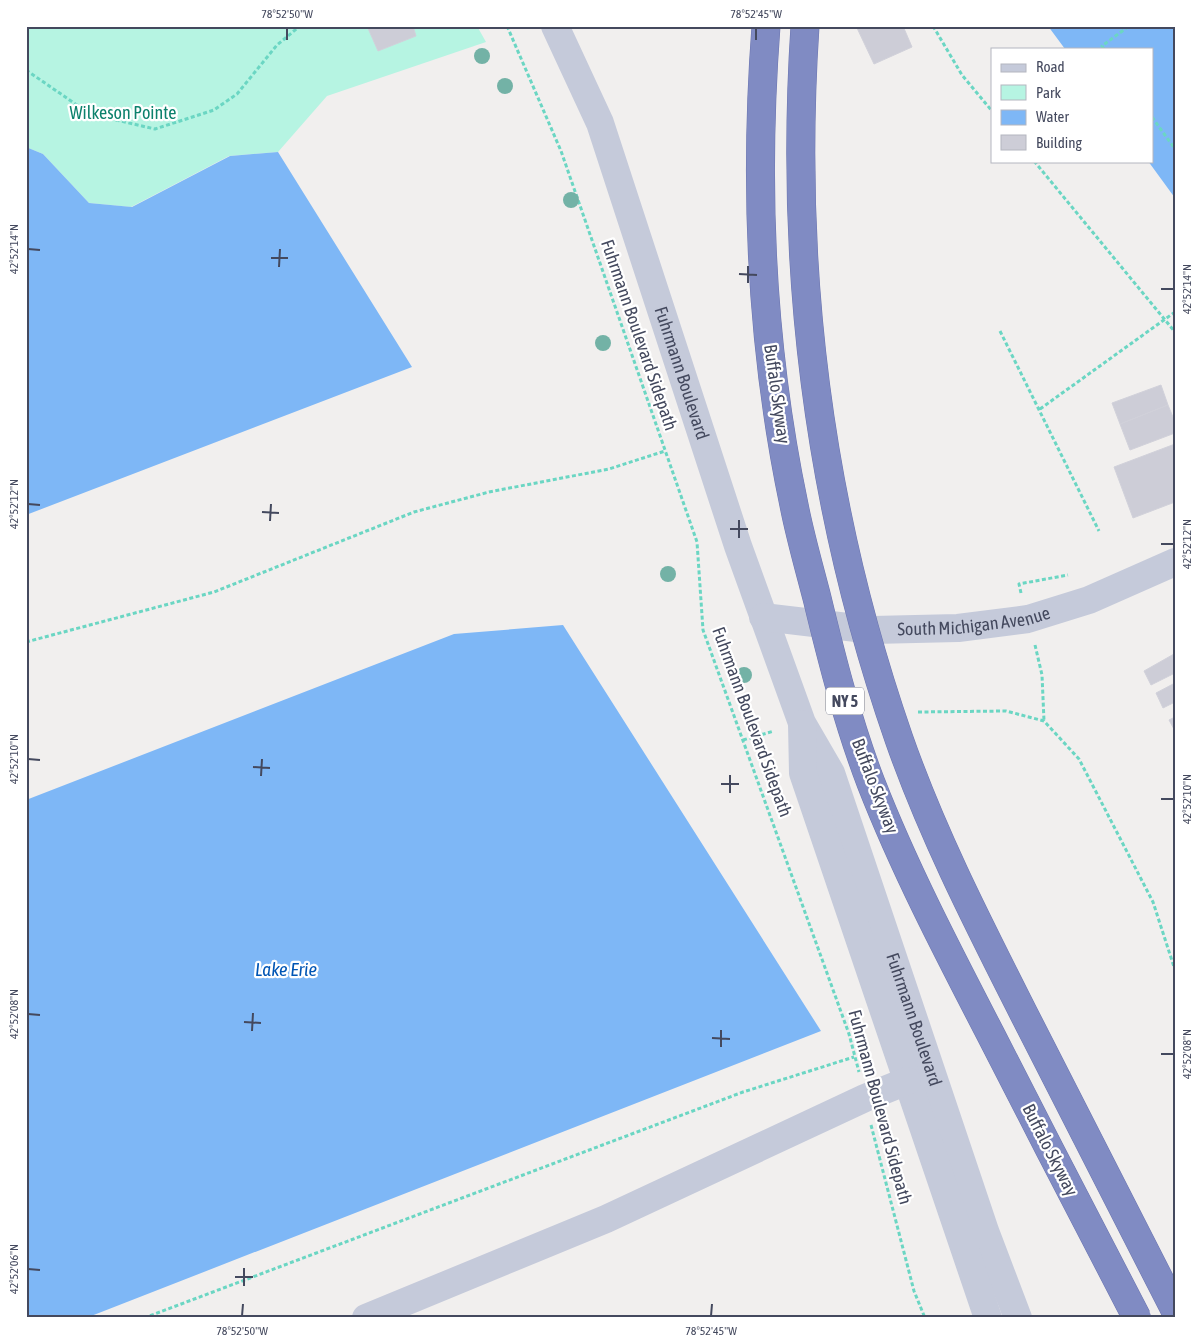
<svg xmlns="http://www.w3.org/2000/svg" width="1201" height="1344" viewBox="0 0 1201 1344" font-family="'Asap Condensed',sans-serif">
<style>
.green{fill:#b6f4e2}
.water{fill:#7eb7f6}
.building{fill:#cdcdd7;stroke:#d1d1da}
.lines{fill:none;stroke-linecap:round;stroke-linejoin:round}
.path{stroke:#6bd6c3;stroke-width:3;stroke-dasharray:4 2.5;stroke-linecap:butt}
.minor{stroke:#c5cada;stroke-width:28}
.highway-bridge-casing{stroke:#6b75af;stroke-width:29;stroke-linecap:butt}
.highway-bridge{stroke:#808bc3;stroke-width:28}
.tree{fill:#73b2a6}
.ticks{fill:none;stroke:#44495e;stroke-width:2}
.labels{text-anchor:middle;stroke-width:4.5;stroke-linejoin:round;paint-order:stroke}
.shield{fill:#fff;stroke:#7c808e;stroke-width:1}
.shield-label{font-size:16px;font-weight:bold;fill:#44495e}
.park-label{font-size:18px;fill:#0c816c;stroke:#fff}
.street-label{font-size:18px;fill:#44495e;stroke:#fff}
.water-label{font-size:19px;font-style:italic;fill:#0055b4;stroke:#fff}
.neatline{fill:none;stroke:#44495e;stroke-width:2}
.ticks-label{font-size:12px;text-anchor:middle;fill:#44495e}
</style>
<rect width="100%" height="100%" fill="#f1efee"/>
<path class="green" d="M26,26H477L486,42L327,96L278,152L229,156L131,207L89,203L43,154L26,147Z"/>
<path class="water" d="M1048,26H1175V198L1148,161H1152V49H1065Z
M26,147L43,154L89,203L132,207L230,156L278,152L412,367L26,515Z
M563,625L821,1031L86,1318H26V800L454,634Z"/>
<path class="building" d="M367,26H413L416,36L378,51Z
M861,26H903L912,47L874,64L857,28Z
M1161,385L1168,405L1120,424L1112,403Z
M1168,405L1175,422V433L1130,450L1120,424Z
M1175,444V502L1133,518L1114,467Z
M1174,654L1175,673L1151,685L1144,671Z
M1175,683V702L1163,708L1156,693Z
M1175,717V731L1169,720Z"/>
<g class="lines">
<path class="path" d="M507,26L561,151L697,542L703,630L849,1034L859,1072
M933,26L962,75L992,111
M1104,49L1102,46L1129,26
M26,70L90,114L155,129L214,110L237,94L277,45L300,26
M1152,117L1175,149
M1034,161L1175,332
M1000,331L1099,531
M1040,409L1175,312
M1021,593L1019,584L1068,575
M26,642L214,592L414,512L489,492L609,469L665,451
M1035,645L1042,675L1044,721
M918,712L1006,711L1044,721L1079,759L1153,902L1175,970
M743,740L774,731
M871,1125L914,1291L925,1318
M144,1318L743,1092L854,1057"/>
<g class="minor">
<path id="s1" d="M555,26L600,123L738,546L802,723L831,773L985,1231L1018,1318"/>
<path id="s2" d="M763,617L873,630L958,628L1028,619L1089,600L1175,562"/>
<path d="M802,724L803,773L988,1318"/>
<path d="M366,1318L606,1219L865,1098L907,1081"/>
</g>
<defs>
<path id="highway-bridge" d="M766,26C754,185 761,348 794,505C800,536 809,567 817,598C832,660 848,723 871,783C905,870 949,954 992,1037C1040,1131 1088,1224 1137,1318
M805,26C789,268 819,509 899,739C933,836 980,927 1026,1018C1075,1116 1125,1213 1175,1310"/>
</defs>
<use href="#highway-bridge" class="highway-bridge-casing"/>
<use href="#highway-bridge" class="highway-bridge"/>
</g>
<g class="tree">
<circle cx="482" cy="56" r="8"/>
<circle cx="505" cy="86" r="8"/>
<circle cx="571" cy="200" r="8"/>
<circle cx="603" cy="343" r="8"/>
<circle cx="668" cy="574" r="8"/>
<circle cx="744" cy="675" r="8"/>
</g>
<path class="ticks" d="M287,40V28M756,40V28M28,249L40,250M271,258H288M279,267L280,249M739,274L757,275M748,283V266M1161,289H1174M28,504L40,505M262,512L279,513M270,521L271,504M730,529H748M739,538V520M1161,544H1174M28,759L40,760M253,767L270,768M261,776L262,759M721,784H739M730,793V775M1161,799H1174M28,1014L40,1015M244,1022L261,1023M252,1031L253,1013M712,1038L730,1039M721,1047V1030M1161,1054H1174M28,1269L40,1270M235,1277H253M244,1286V1268M242,1316L243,1304M711,1316L712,1304"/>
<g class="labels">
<rect class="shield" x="826" y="687.5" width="38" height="27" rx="4"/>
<g class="shield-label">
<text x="845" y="707">NY 5</text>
</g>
<g class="park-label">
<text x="123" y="119">Wilkeson Pointe</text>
</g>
<g class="street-label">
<text transform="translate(639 335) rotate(71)" y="6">Fuhrmann Boulevard Sidepath</text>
<text dy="6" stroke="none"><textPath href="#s1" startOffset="370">Fuhrmann Boulevard</textPath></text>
<text transform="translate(777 394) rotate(82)" y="6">Buffalo Skyway</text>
<text dy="6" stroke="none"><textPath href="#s2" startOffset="212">South Michigan Avenue</textPath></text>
<text transform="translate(752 722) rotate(70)" y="6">Fuhrmann Boulevard Sidepath</text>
<text transform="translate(875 786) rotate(69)" y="6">Buffalo Skyway</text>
<text dy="6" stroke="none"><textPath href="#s1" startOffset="1058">Fuhrmann Boulevard</textPath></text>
<text transform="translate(880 1107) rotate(75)" y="6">Fuhrmann Boulevard Sidepath</text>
<text transform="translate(1050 1150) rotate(63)" y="6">Buffalo Skyway</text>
</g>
<g class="water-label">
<text x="286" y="976">Lake Erie</text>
</g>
</g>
<rect width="1201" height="1344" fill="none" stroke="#ffffff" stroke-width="55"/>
<rect x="991" y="48" width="162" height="115" fill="#ffffff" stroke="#b4b6bf"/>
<rect x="1001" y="64" width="25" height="8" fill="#c5cada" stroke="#b4b6bf"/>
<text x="1036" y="72" font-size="15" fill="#44495e">Road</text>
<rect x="1001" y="85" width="25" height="15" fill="#b6f4e2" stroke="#b4b6bf"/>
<text x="1036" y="98" font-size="15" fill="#44495e">Park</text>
<rect x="1001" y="110" width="25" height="15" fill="#7eb7f6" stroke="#b4b6bf"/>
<text x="1036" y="122" font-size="15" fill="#44495e">Water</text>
<rect x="1001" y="135" width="25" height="15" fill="#cdcdd7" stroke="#b4b6bf"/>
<text x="1036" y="148" font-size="15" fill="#44495e">Building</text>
<rect x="28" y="28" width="1146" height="1288" class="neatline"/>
<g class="ticks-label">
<text x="287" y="18">78°52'50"W</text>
<text x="756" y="18">78°52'45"W</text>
<text transform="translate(14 249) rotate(-90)" y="4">42°52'14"N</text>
<text transform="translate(1187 289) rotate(-90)" y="4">42°52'14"N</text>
<text transform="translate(14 504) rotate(-90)" y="4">42°52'12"N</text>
<text transform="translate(1187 544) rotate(-90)" y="4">42°52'12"N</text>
<text transform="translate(14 759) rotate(-90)" y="4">42°52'10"N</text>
<text transform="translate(1187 799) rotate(-90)" y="4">42°52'10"N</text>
<text transform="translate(14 1014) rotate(-90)" y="4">42°52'08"N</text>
<text transform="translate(1187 1054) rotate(-90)" y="4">42°52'08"N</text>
<text transform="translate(14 1269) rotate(-90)" y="4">42°52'06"N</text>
<text x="242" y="1335">78°52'50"W</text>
<text x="711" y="1335">78°52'45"W</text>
</g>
</svg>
